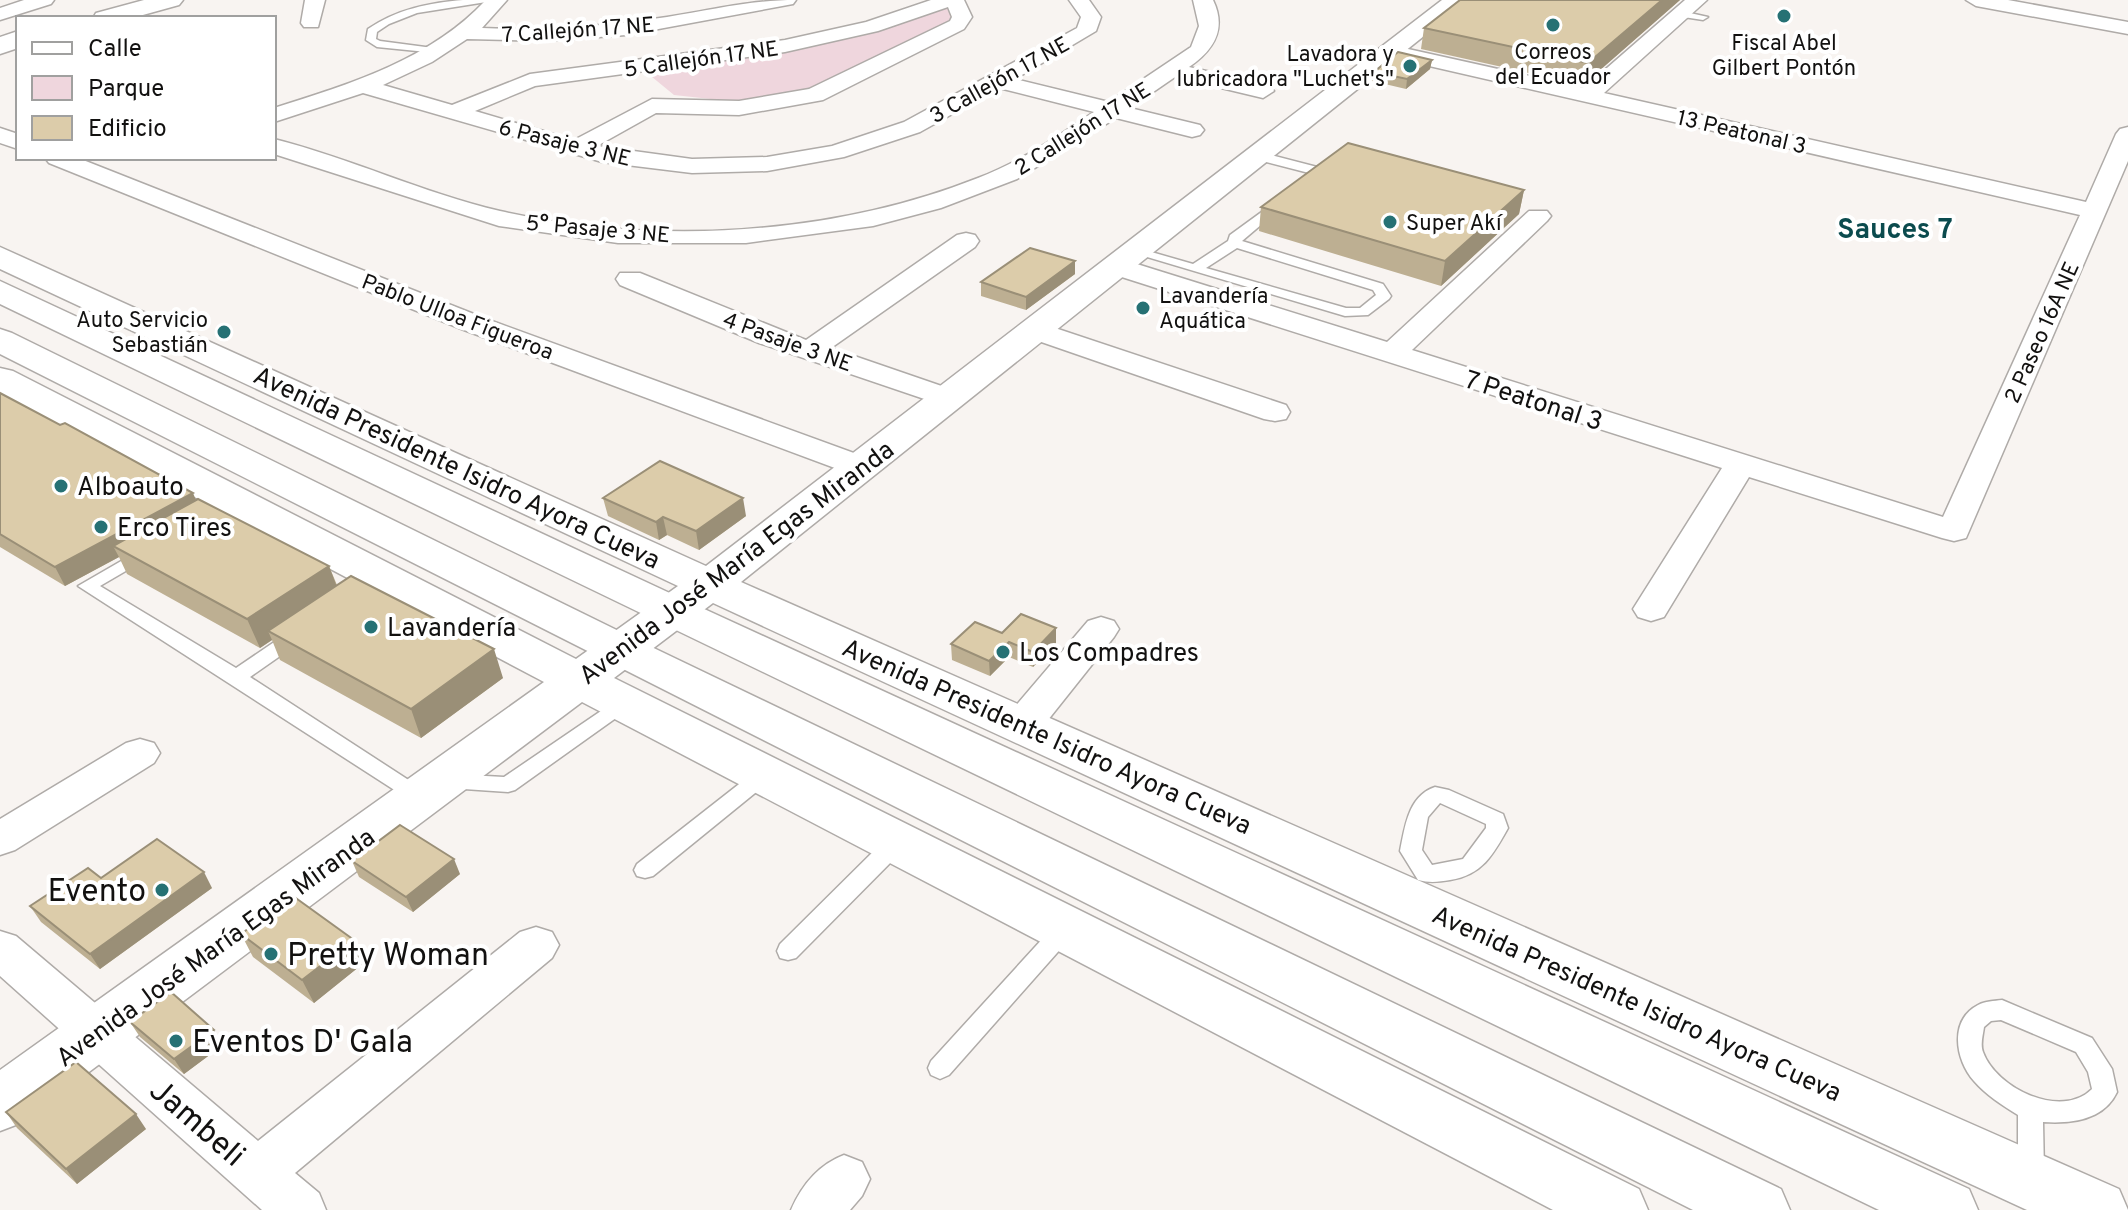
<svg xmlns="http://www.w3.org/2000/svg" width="2128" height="1210" viewBox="0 0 2128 1210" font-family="Overpass,sans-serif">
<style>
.green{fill:#efd6dd}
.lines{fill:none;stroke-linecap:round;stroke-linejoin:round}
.lane-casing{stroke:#afaba8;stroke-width:3}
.street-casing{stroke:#afaba8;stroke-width:3}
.secondary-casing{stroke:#afaba8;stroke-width:3}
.primary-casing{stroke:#afaba8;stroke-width:3}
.lane{fill:#fff;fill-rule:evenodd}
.street{fill:#fff;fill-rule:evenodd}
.secondary{fill:#fff;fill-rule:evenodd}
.primary{fill:#fff;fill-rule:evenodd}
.wall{fill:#bdaf92}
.shaded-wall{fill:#9a8f77}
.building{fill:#dcccaa;stroke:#9a8f77;stroke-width:2}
.poi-dot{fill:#267174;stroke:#fff;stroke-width:3}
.labels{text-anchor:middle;stroke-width:8;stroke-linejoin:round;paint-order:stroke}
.far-street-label{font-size:22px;fill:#121110;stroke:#fff}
.far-poi-label{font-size:22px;fill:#121110;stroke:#fff}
.street-label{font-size:26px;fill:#121110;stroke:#fff}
.poi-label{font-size:26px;fill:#121110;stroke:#fff;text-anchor:start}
.far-district-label{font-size:28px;font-weight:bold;fill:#0b4b4e;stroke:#fff}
.near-poi-label{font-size:32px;fill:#121110;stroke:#fff;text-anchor:start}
.near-street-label{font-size:32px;fill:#121110;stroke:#fff}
</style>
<rect width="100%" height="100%" fill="#f8f4f1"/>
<path class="green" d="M946,2L957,14L945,26L822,89L737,101L720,100L674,95L646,72L785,47Z"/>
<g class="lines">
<defs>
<path id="lane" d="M463,0H499L417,13L389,24L377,32L376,39L380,41L433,48L437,49V53L377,47L366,40L368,29C397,9 429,3 463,0Z
M1681,11L1708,17L1703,20L1677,16L1676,14Z
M1255,151L1321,168L1323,171L1309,186H1301L1299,183L1309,173L1251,158L1249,155Z
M1278,200L1282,201V207L1242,241L1383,284L1391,296L1389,299L1368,315L1345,316L1127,251L1134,247L1193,264L1228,241L1230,235ZM1237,248L1373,290L1376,295L1360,308H1346L1206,268Z
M142,549L148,550L151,554L148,558L100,586L236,668L289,632H303L305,636L303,640L250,677L427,792L430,797L427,802H413L78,586Z
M623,696L630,698L633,703L630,708L515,790L508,792L449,788L442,786L439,781L442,776L449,774L504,777Z
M764,768L771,770L774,775L771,780L653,876L645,878L637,876L634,870L637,864L757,770Z
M1435,787L1449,790L1503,814L1508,828C1493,855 1482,875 1450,880C1439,882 1429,883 1418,880L1400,851C1405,827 1408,796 1435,787ZM1440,803L1486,824V828L1463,859L1432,865L1422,850L1428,817Z
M897,834L905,836L908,842L905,848L796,958L788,960L780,958L777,951L780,944L889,836Z
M1064,921L1072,924L1075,930L1072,936L949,1075L940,1079L931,1075L928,1068L931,1061L1056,924Z
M2002,1000L2092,1038L2112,1069L2117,1092C2104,1120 2071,1124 2043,1122L2044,1174L2040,1182L2031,1186L2022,1182L2018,1174V1115C2002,1105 1986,1095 1974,1081C1955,1060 1949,1020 1978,1005C1985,1001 1994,1001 2002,1000ZM2001,1020L2076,1052L2088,1072L2092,1089C2061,1120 1996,1088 1983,1052C1980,1044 1983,1035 1984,1027L1991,1021Z"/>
<path id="street" d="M24,0H54L51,4L0,20V8Z
M305,0H325L318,27H304L301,23Z
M486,0H507L482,28C544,31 606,26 667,17C711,10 752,0 796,0L793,4L626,35L545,41L467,39L432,62L383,85L452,105L530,74L785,40L866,22L931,0H964L972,17L964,29L823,100L739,115L656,113L597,146L692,159L767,157L832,146L904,122L1077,28L1081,17L1069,0H1089L1101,17L1096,31L1015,79L1109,102L1191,47L1199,26L1193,0H1213C1227,29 1214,50 1189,67L1271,86L1274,91L1263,98L1175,77L1130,108L1200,125L1204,130L1200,135L1192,137L1116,118L1017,179L941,208L873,226L746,243H618L499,226L274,154V139C350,158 423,193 500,211C654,246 831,236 978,178C1020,162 1057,137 1094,112L999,88L920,132L844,157L767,171L692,173L602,162L363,93L274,122V108C350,84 430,60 486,0ZM948,7L952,17L950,21L809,89L739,101L652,99L574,140L475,111L535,86L785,52L878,31Z
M1685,0H1707L1604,93L2086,202L2116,134L2120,129L2128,127V161L1966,538L1954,541L1942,538L1749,477L1664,617L1651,621L1638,617L1633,609L1722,468L1106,272L1102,266L1106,260H1124L1387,342L1529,211H1547L1551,216L1547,221L1412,350L1943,517L2080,215L1390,57L1380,51L1390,45L1584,88Z
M1966,0H2008L2128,22V34L1976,6Z
M0,128L18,134V149L0,143Z
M45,158H78L484,318L873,460L878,467L873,474L862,477L851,474L464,330L49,163Z
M966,233L975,235L979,241L975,247L831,348L959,392L963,398L959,404L948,407L759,343L620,285L616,279L620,273H640L806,340L957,235Z
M1034,321L1286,405L1290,412L1286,419L1275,421L1264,419L1024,336L1020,330L1024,324Z
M1101,617L1114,621L1119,629L1114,637L1036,735L1022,739L1008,735L1002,725L1008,715L1088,621Z
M140,739L154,743L160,753L154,763L15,850L0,855V819L126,743Z
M536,927L552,932L559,945L552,958L295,1173L319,1193L326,1210H262L0,976V931L16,936L258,1141L520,932Z
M844,1155L862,1162L870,1179L862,1196L850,1210H791C802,1185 818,1165 844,1155Z"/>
<path id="secondary" d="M144,0H183L179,5L132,18H93L96,13Z
M1442,0H1469L741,582L2119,1189L2128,1210H2027L713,603L614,678L1639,1189L1648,1210H1553L582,702L21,1123L0,1131V1070L544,682L0,394V368L13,371L576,659L678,586L0,269V247L706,566Z
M18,31V48L0,54V37Z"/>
<path id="primary" d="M0,281L689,602L1969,1189L1978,1210H1879L0,304Z
M0,329L12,333L637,640L1781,1189L1790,1210H1693L0,354Z"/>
</defs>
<use href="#lane" class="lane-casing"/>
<use href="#street" class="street-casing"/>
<use href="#secondary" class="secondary-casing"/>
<use href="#primary" class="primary-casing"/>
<use href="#lane" class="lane"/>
<use href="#street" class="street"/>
<use href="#secondary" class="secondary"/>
<use href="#primary" class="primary"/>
</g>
<path class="wall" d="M1680,0L1583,85L1421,49L1424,28Z
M1432,60L1430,69L1406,89L1372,81L1374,72Z
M1524,190L1519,214L1441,286L1259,231L1261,207Z
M1075,261V274L1026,310L981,296V282Z
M0,393L196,500L329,566L337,585L503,678L421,738L280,660L272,640L260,648L127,574L119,557L65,586L0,547Z
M603,498L746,516L699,550L667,535L659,540L608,516Z
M1056,628V643L1033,667L1009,657L990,676L952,660L951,644L1002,633Z
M352,861L460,874L413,912L359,877Z
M101,878L212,888L100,969L41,922L30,906Z
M241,934L354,940L365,962L314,1003L253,957Z
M130,1022L223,1045L184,1074L140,1037Z
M6,1112L146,1129L77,1184L17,1128Z"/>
<path class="shaded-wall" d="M1662,0H1680L1583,85L1588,63Z
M1432,60L1430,69L1406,89L1407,79Z
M1524,190L1519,214L1441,286L1445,261Z
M1075,261V274L1026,310V297Z
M193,493L201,512L113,546L119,557L65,586L55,567Z
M743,498L746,516L699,550L696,531Z
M663,517L667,535L659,540L656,522Z
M329,566L340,595L268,631L272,640L260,648L247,619Z
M1056,628V643L1033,667V652Z
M1009,642V657L990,676L989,661Z
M494,649L503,678L421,738L411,709Z
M454,859L460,874L413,912L406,897Z
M204,872L212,888L100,969L90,954Z
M354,940L365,962L314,1003L302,980Z
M214,1030L223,1045L184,1074L174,1059Z
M136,1114L146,1129L77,1184L66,1169Z"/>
<path class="building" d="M1460,0H1662L1588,63L1424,28Z
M1398,52L1432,60L1407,79L1374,72Z
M1348,143L1524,190L1445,261L1261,207Z
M1030,248L1075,261L1026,297L981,282Z
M0,393L60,425L65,423L193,493L55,567L0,534Z
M660,461L743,498L696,531L663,517L656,522L603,498Z
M198,499L329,566L247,619L113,546Z
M351,576L494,649L411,709L268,631Z
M1021,614L1056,628L1033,652L1009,642L989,661L951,644L975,622L1002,633Z
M400,825L454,859L406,897L352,861Z
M157,839L204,872L90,954L30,906L88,868L101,878Z
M293,896L354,940L302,980L241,934Z
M171,992L214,1030L174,1059L130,1022Z
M76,1062L136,1114L66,1169L6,1112Z"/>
<g class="poi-dot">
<circle cx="1784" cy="16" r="8"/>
<circle cx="1553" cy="25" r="8"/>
<circle cx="1410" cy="66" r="8"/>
<circle cx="1390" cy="222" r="8"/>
<circle cx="1143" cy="308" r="8"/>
<circle cx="224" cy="332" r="8"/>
<circle cx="61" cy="486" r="8"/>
<circle cx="101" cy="527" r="8"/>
<circle cx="371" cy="627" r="8"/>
<circle cx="1003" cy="652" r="8"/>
<circle cx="162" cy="890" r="8"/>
<circle cx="271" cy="954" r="8"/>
<circle cx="176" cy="1041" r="8"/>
</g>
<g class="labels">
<g class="far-street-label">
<text transform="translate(578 29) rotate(-4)" y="8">7 Callejón 17 NE</text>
<text transform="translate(701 58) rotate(-8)" y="8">5 Callejón 17 NE</text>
<text transform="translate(999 79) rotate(-29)" y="8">3 Callejón 17 NE</text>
<text transform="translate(1082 128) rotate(-32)" y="8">2 Callejón 17 NE</text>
<text transform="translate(1742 131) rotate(13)" y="8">13 Peatonal 3</text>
<text transform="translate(565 142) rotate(14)" y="8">6 Pasaje 3 NE</text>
<text transform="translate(598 228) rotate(5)" y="8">5° Pasaje 3 NE</text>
<text transform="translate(458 316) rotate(21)" y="8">Pablo Ulloa Figueroa</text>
<text transform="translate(2041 332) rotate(-66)" y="8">2 Paseo 16A NE</text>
<text transform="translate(788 341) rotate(20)" y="8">4 Pasaje 3 NE</text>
</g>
<g class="far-poi-label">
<text x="1784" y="50">Fiscal Abel<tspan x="1784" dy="25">Gilbert Pontón</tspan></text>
<text x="1553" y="59">Correos<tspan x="1553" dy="25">del Ecuador</tspan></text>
<text x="1394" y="61" text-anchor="end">Lavadora y<tspan x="1394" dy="25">lubricadora "Luchet's"</tspan></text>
<text x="1406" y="230" text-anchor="start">Super Akí</text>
<text x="1159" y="303" text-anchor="start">Lavandería<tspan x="1159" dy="25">Aquática</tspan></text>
<text x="208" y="327" text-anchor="end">Auto Servicio<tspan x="208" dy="25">Sebastián</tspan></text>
</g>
<g class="street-label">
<text transform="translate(1534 400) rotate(18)" y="9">7 Peatonal 3</text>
<text transform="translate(457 467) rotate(25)" y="9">Avenida Presidente Isidro Ayora Cueva</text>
<text transform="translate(736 562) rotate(-37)" y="9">Avenida José María Egas Miranda</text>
<text transform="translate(1047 736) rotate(24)" y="9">Avenida Presidente Isidro Ayora Cueva</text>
<text transform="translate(215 947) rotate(-36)" y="9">Avenida José María Egas Miranda</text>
<text transform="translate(1637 1003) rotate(24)" y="9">Avenida Presidente Isidro Ayora Cueva</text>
</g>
<g class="poi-label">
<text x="77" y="495">Alboauto</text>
<text x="117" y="536">Erco Tires</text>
<text x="387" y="636">Lavandería</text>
<text x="1019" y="661">Los Compadres</text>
</g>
<g class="far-district-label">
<text x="1895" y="238">Sauces 7</text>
</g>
<g class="near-poi-label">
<text x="146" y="901" text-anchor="end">Evento</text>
<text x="287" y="965">Pretty Woman</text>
<text x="192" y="1052">Eventos D' Gala</text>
</g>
<g class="near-street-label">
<text transform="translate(198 1122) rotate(41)" y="11">Jambeli</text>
</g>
</g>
<rect x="16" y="16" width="260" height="144" fill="#ffffff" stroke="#a0a09f" stroke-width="2"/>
<rect x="32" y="42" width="40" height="12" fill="#ffffff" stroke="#a0a09f" stroke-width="2"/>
<text x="88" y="56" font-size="24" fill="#121110">Calle</text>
<rect x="32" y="76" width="40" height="24" fill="#efd6dd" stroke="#a0a09f" stroke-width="2"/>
<text x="88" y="96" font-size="24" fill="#121110">Parque</text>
<rect x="32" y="116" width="40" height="24" fill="#dcccaa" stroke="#a0a09f" stroke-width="2"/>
<text x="88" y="136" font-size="24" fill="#121110">Edificio</text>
</svg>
